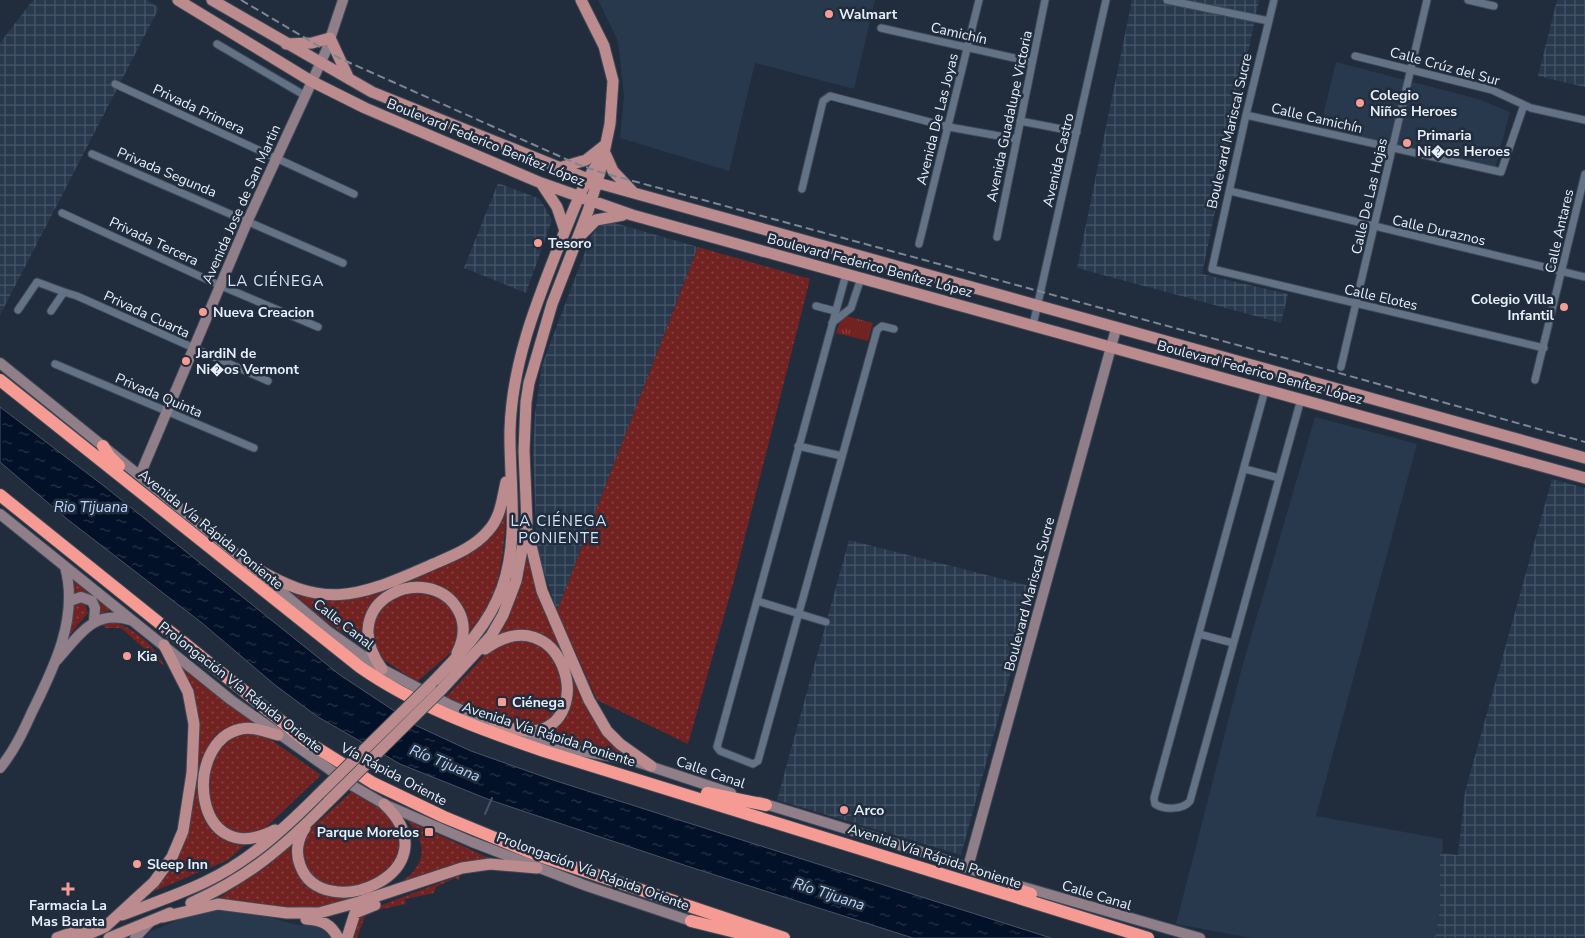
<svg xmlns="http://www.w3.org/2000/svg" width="1585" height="938" viewBox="0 0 1585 938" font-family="'Nunito Sans',sans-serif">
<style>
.built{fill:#28384d}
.industrial{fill:url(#industrial-grid)}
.grass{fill:url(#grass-dots)}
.park{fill:url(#park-tufts)}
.water{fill:url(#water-ripples);stroke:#465366}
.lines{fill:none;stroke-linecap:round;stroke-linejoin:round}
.stream{stroke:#465366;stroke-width:2}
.street-casing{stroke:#3f4957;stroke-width:9}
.secondary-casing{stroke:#3f4957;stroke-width:12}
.primary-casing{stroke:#3f4957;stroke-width:13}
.highway-casing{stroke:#3f4957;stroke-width:14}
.street{stroke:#647285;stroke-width:7}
.secondary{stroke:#907e89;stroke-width:10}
.primary{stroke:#bc8b8d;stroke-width:11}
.highway{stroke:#f69b93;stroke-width:12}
.rail{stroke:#7c8694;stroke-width:2;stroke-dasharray:8 4;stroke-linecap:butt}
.primary-bridge-casing{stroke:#3f4957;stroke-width:13;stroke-linecap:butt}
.primary-bridge{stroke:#bc8b8d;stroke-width:11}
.poi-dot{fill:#f59c94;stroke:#212d3d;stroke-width:2}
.labels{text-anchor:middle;stroke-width:5;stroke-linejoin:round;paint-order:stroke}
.poi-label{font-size:14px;font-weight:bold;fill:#e6eef9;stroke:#212d3d;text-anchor:start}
.street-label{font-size:14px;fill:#e6eef9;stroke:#212d3d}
.neighbourhood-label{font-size:15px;letter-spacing:1px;fill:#d5e5fb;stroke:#212d3d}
.water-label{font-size:15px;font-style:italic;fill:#b8d5fd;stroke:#212d3d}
</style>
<defs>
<pattern id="industrial-grid" width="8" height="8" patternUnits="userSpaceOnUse" patternTransform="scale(1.25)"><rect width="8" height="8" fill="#28384d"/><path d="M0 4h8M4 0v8" fill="none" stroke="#475567"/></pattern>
<pattern id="grass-dots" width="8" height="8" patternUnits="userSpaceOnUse" patternTransform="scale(1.25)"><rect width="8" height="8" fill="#722220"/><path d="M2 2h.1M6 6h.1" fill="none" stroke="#864241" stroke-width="1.8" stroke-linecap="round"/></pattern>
<pattern id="park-tufts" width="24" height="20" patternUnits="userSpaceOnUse" patternTransform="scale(1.25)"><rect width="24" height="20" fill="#722220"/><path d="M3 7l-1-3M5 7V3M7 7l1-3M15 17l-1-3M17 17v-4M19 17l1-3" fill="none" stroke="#864241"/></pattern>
<pattern id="water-ripples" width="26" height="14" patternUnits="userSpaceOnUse" patternTransform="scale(1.25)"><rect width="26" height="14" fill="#021127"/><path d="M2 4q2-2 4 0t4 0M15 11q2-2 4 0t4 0" fill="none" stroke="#273447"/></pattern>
</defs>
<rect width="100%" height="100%" fill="#212d3d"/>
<path class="built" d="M598,0H875L854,89L755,63L729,171L620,138L624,96L618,41Z
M1336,62L1478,99L1510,112L1495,168L1320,128Z
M1315,417L1417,444L1316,816L1443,839L1440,910L1435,938H1251L1176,924L1241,671Z
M221,909H239L297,925H313L323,928L332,938H144L151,931L201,911Z"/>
<path class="industrial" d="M33,0H147L159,8L0,315V43Z
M1132,0H1259L1202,274L1288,294L1281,323L1077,268Z
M1557,0H1585V87L1538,76Z
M498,183L540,199L552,220L526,293L464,268Z
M611,222L698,247L557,611L537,550L533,451L535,414L542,365L591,236L599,226Z
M1552,479L1585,488V935L1584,938H1435L1440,910V853L1458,855L1465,792Z
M849,540L1034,587L961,855L777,800Z"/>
<path class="grass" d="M698,247L810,279L733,584L688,744L597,700L557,611Z
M507,494C504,542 505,594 471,633C455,650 435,666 417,682L325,621L292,592C354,605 375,594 432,569C447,562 466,556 480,545C489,537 501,506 507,494Z
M528,557L542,606L604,735L621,753L540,735L445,698L482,658L499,632Z
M71,578L110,609L109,611L96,614L82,594H72Z
M77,601L85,604L88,613L68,637L71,608Z
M112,622C131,625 158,648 164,666L121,628H105L102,624Z
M176,661L255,724C242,723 225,726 215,736C200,752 197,809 208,826C217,839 232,842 246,844L228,860L138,898L177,849L195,711L191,684Z
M256,733L266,736L321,775L255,838C249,837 238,838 232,835C208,822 199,767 218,748C230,736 240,734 256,733Z
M351,792C365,800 398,814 400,831C401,840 399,851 399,859L364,887L317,885L300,853L306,833Z
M407,820L491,859C430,877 368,901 305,909L219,898L269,865L292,842C286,860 303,889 322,894C338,898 353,892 368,889C378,887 389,886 398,883C405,880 412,874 416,868C428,850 419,836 407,820Z
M460,875L459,880L455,878L436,887L434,893L405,899L406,904L372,911L371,914L366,913L357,938H353L355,920L364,912Z"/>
<path class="park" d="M847,316L873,323L868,341L836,333L840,322Z"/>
<path class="water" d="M0,407L104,486L340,675L417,726L471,751L553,780L1051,938H913L693,868L490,800L400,764L318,717L275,685L202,623L67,519L0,462Z"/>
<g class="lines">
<path class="stream" d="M485,814L492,798"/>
<defs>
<path id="street" d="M1167,0L1269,21
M1274,0L1246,115L1212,269L1544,348
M1468,0L1494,6
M881,28L1032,62
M217,44L304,95
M1355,56L1492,90L1531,108L1585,120
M115,84L354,194
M1246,115L1501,172L1524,105
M1020,121L1077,132
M92,154L343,263
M802,189L823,101L830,96L949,127L1016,139
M1230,191L1585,277
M62,213L219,285L318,327
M997,237L1045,0
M919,244L979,0
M846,274L717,747L720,751L753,764L758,761L877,330L882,326L894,329
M816,306L835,311
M18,310L37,282L64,292
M51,311L64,292L77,296L268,381
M832,323L851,308L861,278
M1033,325L1106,0
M55,364L254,448
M1341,367L1427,0
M1535,380L1585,174
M1265,390L1154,798L1155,804C1164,810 1183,810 1190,801L1301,399
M798,446L842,456
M1245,469L1279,478
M757,601L826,622
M1199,634L1233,643"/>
<path id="secondary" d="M0,363L249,564L328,631L382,669L448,704L517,734L574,750L631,760L731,793
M140,475L248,220L326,51L343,0
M0,514L231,700L353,786L384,804L472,842L584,885L697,923
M70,601L81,597L92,601L95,608L94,621
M57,660C79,636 93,609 130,620
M0,768C14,751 23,732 32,712C54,668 79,617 65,567
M759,802L925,853L1013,884L1200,938
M968,867L1116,329
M135,938L150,922"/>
<path id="primary" d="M178,0L311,81L365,108L541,183L632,215L1585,478
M212,0L372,92L598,183L1585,458
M286,44L312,43L330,38L349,79
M604,151L613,171L632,191
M559,168L586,160L605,145
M541,183L557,207L565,231
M581,235L596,220L623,215
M528,533L542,591L589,700L607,731L620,744L651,766
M249,564C323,610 354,599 429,566C449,557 473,549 488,531C501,517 502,499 506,482
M485,649C562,594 599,723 533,731C520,732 507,727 495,724
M382,669C332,599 430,560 458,610C466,624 464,639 457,653
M431,684C459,655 488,627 502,588C520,538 509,482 510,430C512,362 537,301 562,238C574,210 583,181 602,158
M442,689L491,636L503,615L516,581L527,523L524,451L526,402L529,383L552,304L588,211L600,172L610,124L613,81L604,46L581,0
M305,828C298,838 295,852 300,865C322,927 456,872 384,804
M275,830C192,873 182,741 241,729C253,726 266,732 278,735
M191,903C249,877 284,847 328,802
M122,915C150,904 178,895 205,882C248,862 284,829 317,796
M163,917L218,904L287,913H319L359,902L462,868L490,864L537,868
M306,919C322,920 331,924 338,938
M57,938L88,927
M79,938L105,927L154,882L172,857L183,831L192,773L194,724L188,692L164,645
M109,938L170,913
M347,938L355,913L375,905"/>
<path id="highway" d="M0,380L360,667C416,706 480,729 544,751L1148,938
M103,446L109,456L119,466
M0,495L306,741L373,783L444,817L534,854L784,938
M707,793L766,805
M1013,884L1016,889L1031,894
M691,921L760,938"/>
</defs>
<use href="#street" class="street-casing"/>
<use href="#secondary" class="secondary-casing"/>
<use href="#primary" class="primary-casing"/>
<use href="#highway" class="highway-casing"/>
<use href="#street" class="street"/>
<use href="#secondary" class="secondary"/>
<use href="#primary" class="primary"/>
<use href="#highway" class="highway"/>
<path class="rail" d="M241,0L339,58L577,164L600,172L1289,359L1585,442"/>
<defs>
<path id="primary-bridge" d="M317,796L431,684
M328,802L442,689"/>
</defs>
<use href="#primary-bridge" class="primary-bridge-casing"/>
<use href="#primary-bridge" class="primary-bridge"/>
</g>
<g class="poi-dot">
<circle cx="829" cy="14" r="5"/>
<circle cx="1360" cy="103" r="5"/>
<circle cx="1407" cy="143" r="5"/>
<circle cx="538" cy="243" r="5"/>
<circle cx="1564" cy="307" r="5"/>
<circle cx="203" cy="312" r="5"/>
<circle cx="186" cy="361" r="5"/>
<circle cx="127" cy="656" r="5"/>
<rect x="497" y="697" width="10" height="10" rx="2.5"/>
<circle cx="844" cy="810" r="5"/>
<rect x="424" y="827" width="10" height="10" rx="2.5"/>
<circle cx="137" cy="864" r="5"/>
<path d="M65.5 881.5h5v5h5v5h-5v5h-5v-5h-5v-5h5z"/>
</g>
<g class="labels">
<g class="poi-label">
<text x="839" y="19">Walmart</text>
<text x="1370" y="100">Colegio<tspan x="1370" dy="16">Niños Heroes</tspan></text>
<text x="1417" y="140">Primaria<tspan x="1417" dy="16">Ni�os Heroes</tspan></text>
<text x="548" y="248">Tesoro</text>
<text x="1554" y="304" text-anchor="end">Colegio Villa<tspan x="1554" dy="16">Infantil</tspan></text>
<text x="213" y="317">Nueva Creacion</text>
<text x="196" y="358">JardiN de<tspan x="196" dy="16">Ni�os Vermont</tspan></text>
<text x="137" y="661">Kia</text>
<text x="512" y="707">Ciénega</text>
<text x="854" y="815">Arco</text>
<text x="419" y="837" text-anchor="end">Parque Morelos</text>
<text x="147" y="869">Sleep Inn</text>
<text x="68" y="910" text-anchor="middle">Farmacia La<tspan x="68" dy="16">Mas Barata</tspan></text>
</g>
<g class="street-label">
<text transform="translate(959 33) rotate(13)" y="5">Camichín</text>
<text transform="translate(1445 66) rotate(15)" y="5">Calle Crúz del Sur</text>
<text transform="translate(199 109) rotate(25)" y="5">Privada Primera</text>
<text transform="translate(1009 116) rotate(-78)" y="5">Avenida Guadalupe Victoria</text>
<text transform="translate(1317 118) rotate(13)" y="5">Calle Camichín</text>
<text transform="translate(937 119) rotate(-76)" y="5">Avenida De Las Joyas</text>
<text transform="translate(1229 131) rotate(-77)" y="5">Boulevard Mariscal Sucre</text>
<text transform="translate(486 142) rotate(22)" y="5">Boulevard Federico Benítez López</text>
<text transform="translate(1058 160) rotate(-77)" y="5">Avenida Castro</text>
<text transform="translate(167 172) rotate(23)" y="5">Privada Segunda</text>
<text transform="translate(1369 196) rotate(-77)" y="5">Calle De Las Hojas</text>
<text transform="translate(241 204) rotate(-66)" y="5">Avenida Jose de San Martin</text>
<text transform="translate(1439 230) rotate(13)" y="5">Calle Duraznos</text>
<text transform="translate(1559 231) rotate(-77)" y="5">Calle Antares</text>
<text transform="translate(154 241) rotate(25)" y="5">Privada Tercera</text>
<text transform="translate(870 265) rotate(15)" y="5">Boulevard Federico Benítez López</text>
<text transform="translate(1381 297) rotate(13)" y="5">Calle Elotes</text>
<text transform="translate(147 314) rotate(25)" y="5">Privada Cuarta</text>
<text transform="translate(1260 372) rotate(15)" y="5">Boulevard Federico Benítez López</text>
<text transform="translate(159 395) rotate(23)" y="5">Privada Quinta</text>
<text transform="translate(211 529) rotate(39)" y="5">Avenida Vía Rápida Poniente</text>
<text transform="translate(1029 594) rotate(-75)" y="5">Boulevard Mariscal Sucre</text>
<text transform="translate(344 624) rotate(38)" y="5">Calle Canal</text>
<text transform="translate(241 687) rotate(38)" y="5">Prolongación Vía Rápida Oriente</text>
<text transform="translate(549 734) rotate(18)" y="5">Avenida Vía Rápida Poniente</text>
<text transform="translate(711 772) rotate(19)" y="5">Calle Canal</text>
<text transform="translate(394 774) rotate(28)" y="5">Vía Rápida Oriente</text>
<text transform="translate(935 856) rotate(18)" y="5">Avenida Vía Rápida Poniente</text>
<text transform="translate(593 871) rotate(20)" y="5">Prolongación Vía Rápida Oriente</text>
<text transform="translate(1097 895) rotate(17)" y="5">Calle Canal</text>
</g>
<g class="neighbourhood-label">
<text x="276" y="286">LA CIÉNEGA</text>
<text x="559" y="526">LA CIÉNEGA<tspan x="559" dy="17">PONIENTE</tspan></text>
</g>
<g class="water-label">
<text x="91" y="512">Rio Tijuana</text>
<text transform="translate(445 763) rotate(22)" y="5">Río Tijuana</text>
<text transform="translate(829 894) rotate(18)" y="5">Río Tijuana</text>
</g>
</g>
</svg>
